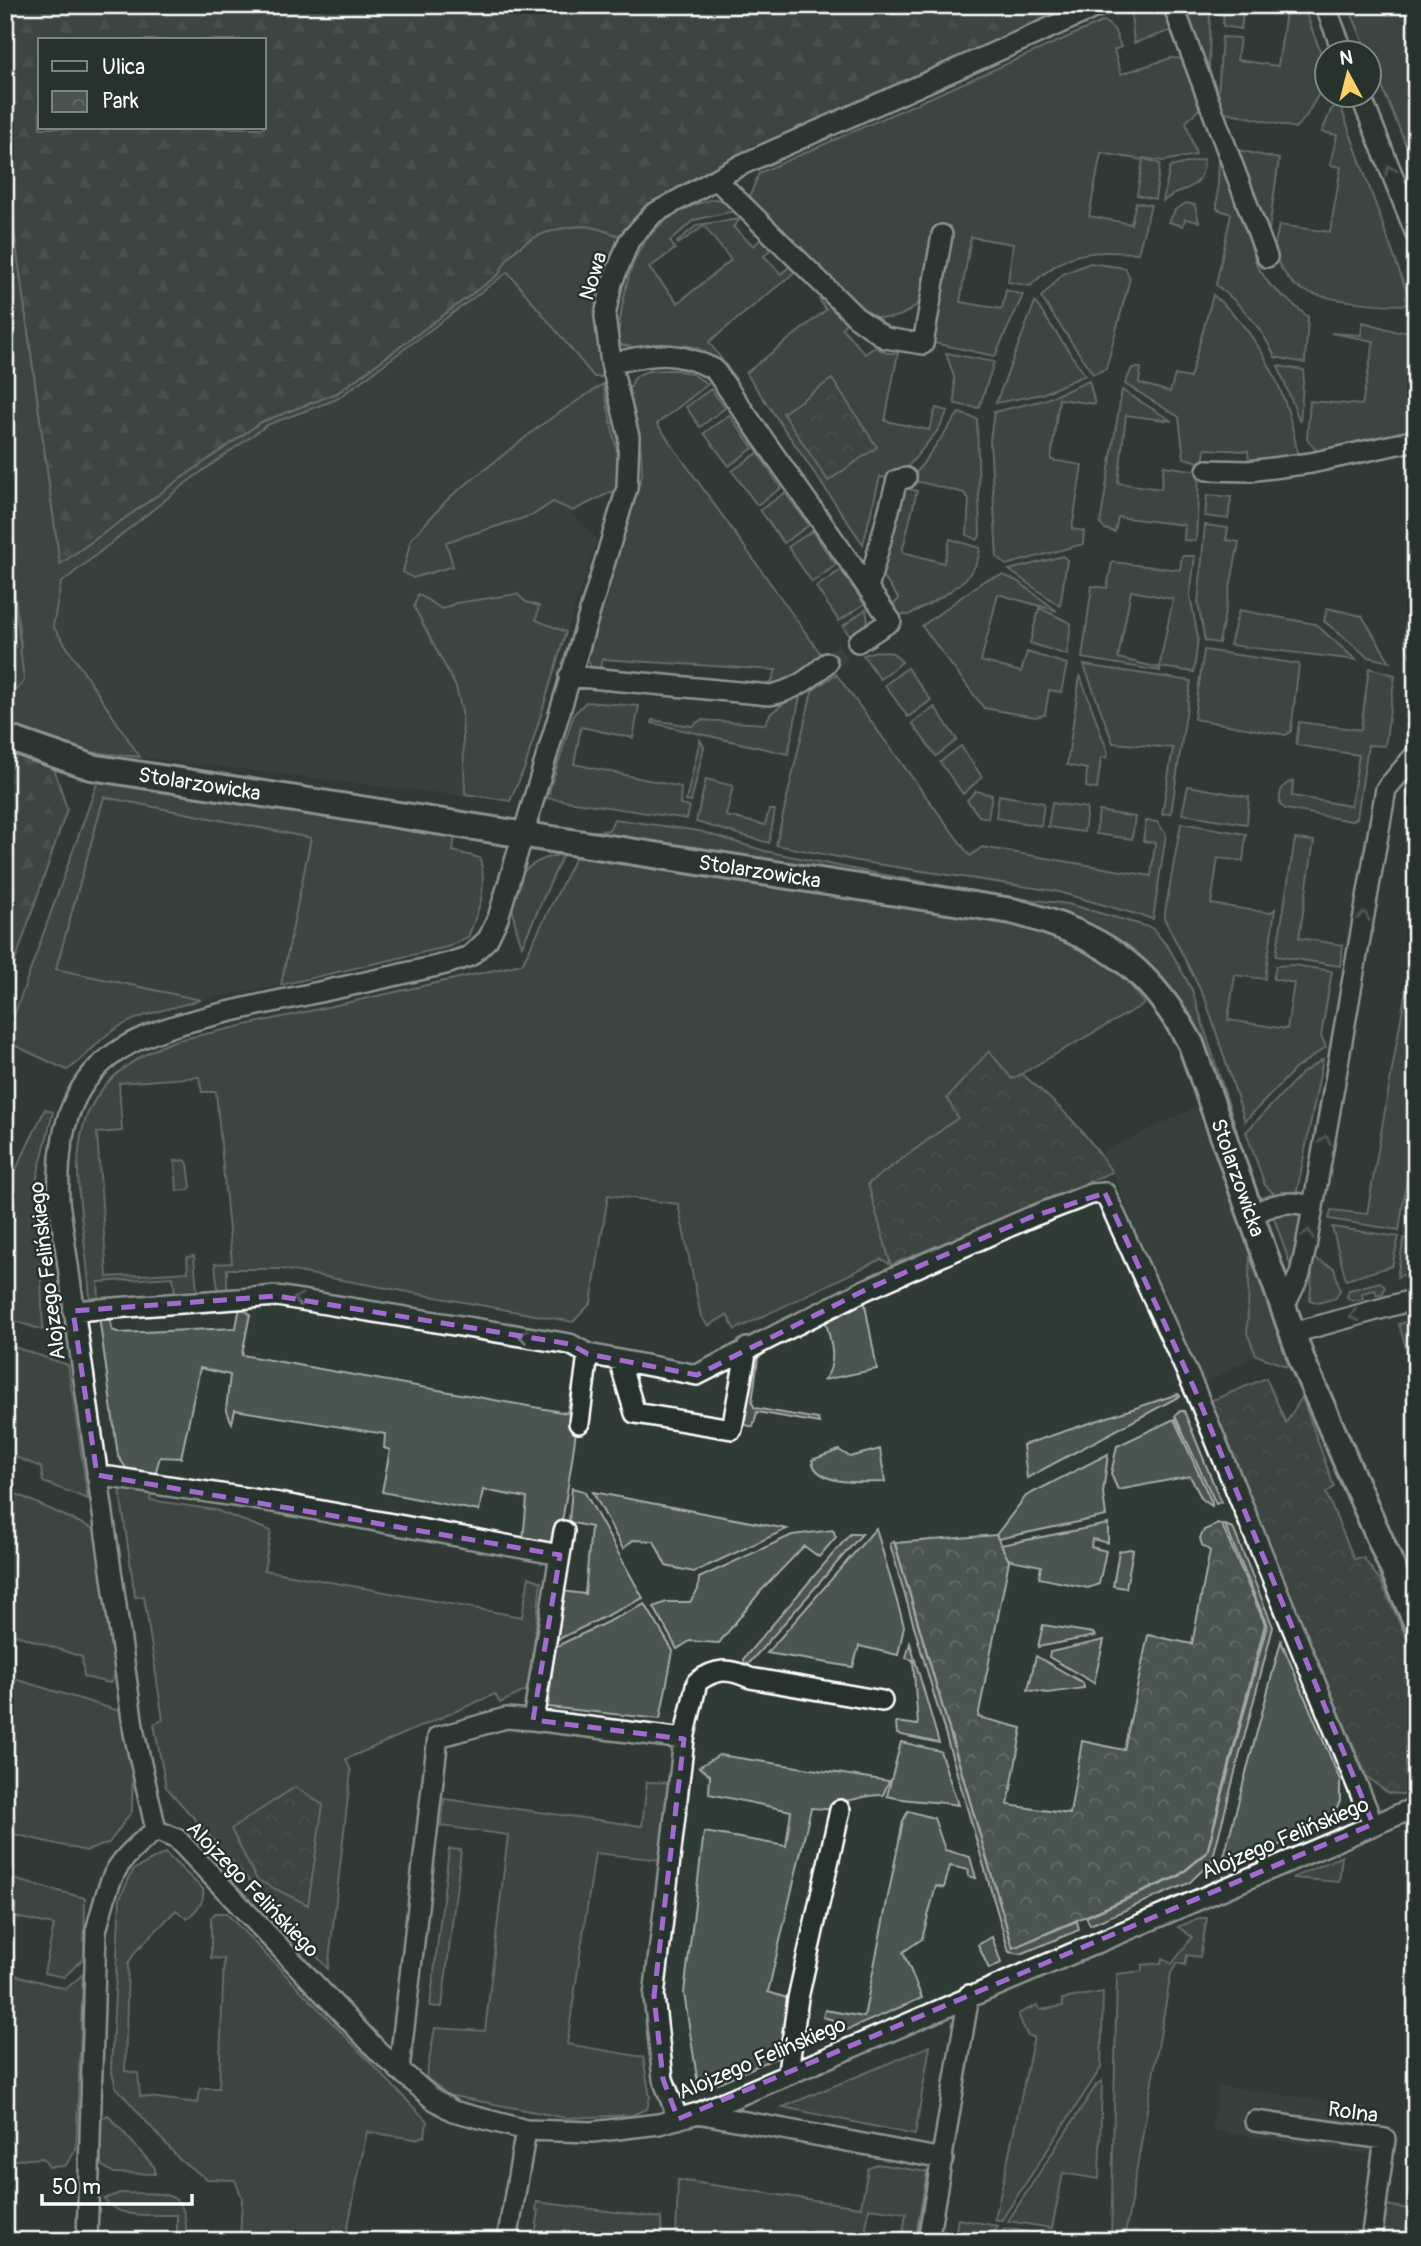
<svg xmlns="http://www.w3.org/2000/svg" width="1421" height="2246" viewBox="0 0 1421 2246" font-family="Pangolin,sans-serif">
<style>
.built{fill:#3c4842}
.green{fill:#4a544f;stroke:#a4aaa7;stroke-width:2;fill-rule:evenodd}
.forest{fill:url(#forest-firs);stroke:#a4aaa7;stroke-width:2;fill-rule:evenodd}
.park{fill:url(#park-crowns);stroke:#a4aaa7;stroke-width:2}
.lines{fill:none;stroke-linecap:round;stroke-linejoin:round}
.minor-tunnel{stroke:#444f49;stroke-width:19;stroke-dasharray:19 10;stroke-linecap:butt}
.minor-casing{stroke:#fff;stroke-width:24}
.tertiary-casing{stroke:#fff;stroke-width:30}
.minor{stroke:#26332d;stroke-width:19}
.tertiary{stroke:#26332d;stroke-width:24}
.oneway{stroke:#727a76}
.marked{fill:none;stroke:#a36bd2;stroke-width:5;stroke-dasharray:14 9;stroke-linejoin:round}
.labels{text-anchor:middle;stroke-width:5;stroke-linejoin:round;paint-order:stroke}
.street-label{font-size:21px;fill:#fff;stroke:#26332d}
</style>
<defs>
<pattern id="forest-firs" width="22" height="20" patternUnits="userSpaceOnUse" patternTransform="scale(1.75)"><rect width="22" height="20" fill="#4a544f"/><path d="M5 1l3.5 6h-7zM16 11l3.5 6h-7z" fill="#656e69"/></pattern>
<pattern id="park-crowns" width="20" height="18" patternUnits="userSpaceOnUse" patternTransform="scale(1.75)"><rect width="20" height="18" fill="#4a544f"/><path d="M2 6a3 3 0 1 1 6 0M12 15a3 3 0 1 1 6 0" fill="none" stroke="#656e69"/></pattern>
</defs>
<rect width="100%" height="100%" fill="#2f3b35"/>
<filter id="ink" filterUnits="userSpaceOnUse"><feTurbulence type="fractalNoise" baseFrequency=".0143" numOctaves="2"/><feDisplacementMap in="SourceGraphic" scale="14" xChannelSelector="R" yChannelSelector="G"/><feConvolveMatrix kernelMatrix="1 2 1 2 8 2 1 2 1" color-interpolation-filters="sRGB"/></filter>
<g filter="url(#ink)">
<path class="built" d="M508,272L594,377L609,424L544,465L573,514L597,540L510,802L140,757L53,626L61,583L190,480L267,425L338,399Z
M103,797L311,838L281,985L201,1000L55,970Z
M1196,1107L1250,1255L1247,1333L1256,1355L1201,1385L1112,1172L1100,1153Z
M1219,2086L1365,2106L1368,2146L1372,2155L1212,2130Z"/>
<path class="green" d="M1140,5H1166L1176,29L1134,43L1131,13Z
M1183,5H1210L1209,74Z
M1224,5H1244L1241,29L1223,26Z
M1287,5H1303L1326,67V81L1305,118L1295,128L1217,110L1222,37L1240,38L1237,60L1278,66Z
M1348,5H1416V169Z
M1104,21L1114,29L1121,47L1114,50L1121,74L1171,58L1187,59L1201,107L1186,122L1196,155L1163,161L1142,158L1160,164L1155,199L1137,195L1143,160L1101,153L1089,216L1131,224L1136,202L1151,205L1138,253C1087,251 1069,249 1030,286L1008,282L1013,244L971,237L960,302L1002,309L1006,290L1023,295L995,356L929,342L922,300C905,318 887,323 863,313C847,307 776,227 758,209L750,196L759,173Z
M1339,102L1411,304C1387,307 1315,300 1296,286C1286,279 1279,264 1273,254L1279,225L1330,232L1341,167L1330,165L1337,135L1322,132L1331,110Z
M1234,149L1279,159L1267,244Z
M1219,156L1239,204L1257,266L1270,285L1308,317L1305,363L1275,357C1262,328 1241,304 1216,285L1231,214L1217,209Z
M1204,159C1203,192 1186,184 1163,201L1170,167Z
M5,164L60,564L261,422L337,393L499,274C512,241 549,227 584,226C595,226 609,233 621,236C592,289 595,319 602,377H594L508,272L337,399L267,425L190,480L61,583L53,626L140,757L80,751L5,725V703L10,701L21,645L5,515Z
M713,199L725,200L739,210L694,220L670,241L675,249L649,268L678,303L731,260L704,226L678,244L677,242L697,225L740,219L733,227L754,246L765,234L776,244L764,256L781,274L793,263L807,282L795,272L709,342L736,379L732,382C692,321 674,357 621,345L618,337C626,268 637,219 713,199Z
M1186,203L1195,205L1199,222L1185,219L1183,226L1169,222L1175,210Z
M1090,263L1125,268L1130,278L1106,369L1093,374L1041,297L1063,274Z
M1213,295C1262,336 1289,395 1298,457L1249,463L1248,451L1205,449L1203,463L1184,458L1179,417L1125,384L1132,368H1141L1139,383L1170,392L1175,375L1190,378Z
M827,296L849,319L842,328L865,354L875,347L887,353H898L885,421L929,430L936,408L948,411L938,430L897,480L880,477L863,544L746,373L826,310L819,299Z
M1035,302L1085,375L1042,394L996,403Z
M1363,322L1398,332L1416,329V433L1319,454L1307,439L1310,401L1362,405L1374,341L1331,333L1361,335Z
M946,353L994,362L979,408L955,404L954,377Z
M1278,366L1304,370L1300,422Z
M676,370L692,374L708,384L657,424L823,657L796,679L770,686L776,670L602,659L599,673L592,669L587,659L642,474L641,450L626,388L631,387C634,367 659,370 676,370Z
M1089,381L1095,404L1059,399L1051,460L1082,465L1072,529L1084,531L1083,544L1006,565L997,557L990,440L994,412L1044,400Z
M603,384L620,465L617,489L573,511L553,502L533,515L446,542L453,566L413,578L403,572L411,539L450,497L541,425Z
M711,389L725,408L700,427L686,407Z
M1122,390L1172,421L1126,415L1118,483L1161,489L1164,466L1199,471L1196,541L1184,540L1185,525L1118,517L1115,532L1105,529L1100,524Z
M959,413L977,419L980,536L977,540L967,535L969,499L964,493L911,480Z
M729,415L753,448L729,466L704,433Z
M758,453L781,488L757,505L732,471Z
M903,487L917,491L902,552L944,563L950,539L980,548C978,583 936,599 909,615L897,614L891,607L899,599L882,575Z
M785,493L809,525L784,543L760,510Z
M1207,495L1231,497L1228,519L1205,516Z
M1205,525L1228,528L1226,540L1239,542L1219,643L1205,641L1198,603Z
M812,531L836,565L812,582L788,547Z
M1063,556L1067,560L1060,606L1009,570Z
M1182,556H1195L1190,595L1198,638L1194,672L1160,667V671L1082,658L1092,586L1107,588L1112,562L1180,570ZM1131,591L1173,599L1159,668L1118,658Z
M841,570L864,604L839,621L816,587Z
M1003,575L1019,582L1057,611L998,594L981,661L1021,672L1027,652L1067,664L1061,692L1049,690L1045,715L1035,717L984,708L922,626L985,580Z
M1416,587V661C1396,651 1409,604 1416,587Z
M418,594L442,609L456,603L517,594L526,602L539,606L536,620L566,632L525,767L510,801L465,794L462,712L456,687L414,607Z
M1039,608L1071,623L1067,655L1030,643Z
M1327,608L1362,616L1390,662L1368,657L1324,621Z
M866,609L868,622L851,638L843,626Z
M1239,610L1315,624L1356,660L1230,645Z
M1204,650L1299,664L1291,731L1286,735L1194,719Z
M876,651L893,653L902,662L880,679L863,655Z
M1084,665L1191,681L1171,813L1162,814L1173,748L1113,743Z
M907,668L931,700L908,717L885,685Z
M1369,668L1395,675L1385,746L1368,745L1357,818L1351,821L1286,809L1280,805C1279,792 1281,785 1293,781L1292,796L1351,806L1359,755L1296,745L1299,722L1361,730Z
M836,674L970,856L982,847L1151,876L1155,843L1143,841L1146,821L1157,822L1166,834L1153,919L1055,891L863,862L776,845L812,691Z
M1080,675L1108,753L1107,757L1101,758L1097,789L1086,787L1087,769L1067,765Z
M801,692L788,754L652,723V720L692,726L701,720L765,724L771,713Z
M586,702L639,706L633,738L581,727L574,764L681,787L680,805L690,807L687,819L547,798L574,714Z
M935,707L957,740L936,756L912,723Z
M700,740L704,747L691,802L686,801Z
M961,746L982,777L963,794L940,762Z
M99,778L455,835L453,851L480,858C488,888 479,910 468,937L447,947L281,985L311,838L104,797L56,969L201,1000C172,1008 133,1015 108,1034C93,1046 84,1060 67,1070L5,1041Z
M706,779L733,786L726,816L765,825L769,810H775L769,843L696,822Z
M1188,786L1249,797L1247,824L1182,814Z
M976,791L992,795L988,818L979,816L967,800Z
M999,795L1044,803L1041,826L996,818Z
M1052,803L1087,808L1084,832L1048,827Z
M1099,811L1135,817L1132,839L1096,834Z
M614,819L699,831L765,851L858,870L994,895L1068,904L1152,928L1169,948L1192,990L1237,1131L1196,1030L1165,982L1109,934L1066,913L587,832L609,830Z
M1181,823L1246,834L1243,861L1218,858L1211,904L1270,913L1275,909L1265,979L1235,975L1228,1020L1287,1029L1294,983L1273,979L1276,966L1293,965L1332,971L1321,1036L1326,1047L1295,1069L1245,1121L1206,1001L1164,918Z
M1295,839L1314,841L1299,938L1343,945L1340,966L1276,956Z
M563,854L522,946C505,900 506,864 563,854Z
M576,856L1034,927L1070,942L1122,974L1144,1004L1012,1079L989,1052L958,1118L868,1184L891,1265L881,1259L735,1330L727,1315L708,1326L701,1316L678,1204L608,1195L591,1303L573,1322L282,1269H227V1289L218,1290L215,1264L232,1263L216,1092H202L199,1077L119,1083L122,1131L97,1133L107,1277L188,1272L187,1257L194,1256L197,1292L175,1293L173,1277L98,1282L99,1300H90C84,1188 39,1094 174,1041L522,964Z
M1416,932V1179L1407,1178L1399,1230L1329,1219L1331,1210L1367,1214Z
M1323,1059L1297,1191L1277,1197L1265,1185L1246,1132L1301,1074Z
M45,1109L53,1112L37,1177L43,1330L5,1318V1178L11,1180Z
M185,1160L188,1164L191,1187L188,1190L177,1191L175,1161Z
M1279,1212L1301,1213L1304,1216L1293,1273L1273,1215Z
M1332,1227L1399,1237L1392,1266L1346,1280Z
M1404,1238L1416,1240V1271L1397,1277Z
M1250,1255L1291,1368L1256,1355L1247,1333Z
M1313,1258L1334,1268L1340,1290L1336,1298L1318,1303L1310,1300Z
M1380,1282L1385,1287L1383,1293L1377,1295L1375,1290L1362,1293L1363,1299L1352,1301L1347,1297L1349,1290Z
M864,1299L877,1369L824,1380C839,1362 830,1339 825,1319Z
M240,1306L250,1314L242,1355L567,1413L576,1372C586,1400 563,1510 558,1546L523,1540L527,1498L483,1490L479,1511L382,1492L390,1450L384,1448L385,1434L235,1410L232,1423L226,1410L230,1375L200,1368L181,1458L160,1457L155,1474L126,1468L118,1456L99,1316L110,1315L112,1330L120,1333L236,1328Z
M1416,1319V1382L1399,1324Z
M5,1344L68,1365L88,1499L43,1482L41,1467L5,1453Z
M771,1344V1349L758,1358L752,1403L755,1408L818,1419L819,1423L757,1412L753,1427L746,1425L743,1419L757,1351Z
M1178,1394L1180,1396L1027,1478L1023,1445Z
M1180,1411H1184L1221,1502L1216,1504L1175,1416Z
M1174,1419L1212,1503V1506L1202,1499L1190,1476L1118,1490L1111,1474L1117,1446Z
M880,1449L885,1482C865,1482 816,1487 812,1460L839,1450L850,1457Z
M1108,1454L1103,1493L1106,1516L998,1539L996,1535L1026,1496Z
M572,1488L584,1491L643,1598L559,1639H556L562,1591L585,1594L591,1527L569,1522Z
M5,1489L94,1529L119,1669L110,1683L84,1677L82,1657L5,1631Z
M128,1489L151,1493L150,1500L215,1510L271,1531L264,1570L522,1617L529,1577L541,1582L529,1689L500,1703L495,1694L346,1759L351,1771L328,1969L166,1787L154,1724L163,1720L144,1596L135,1597L120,1491Z
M593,1492L787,1529L694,1572L666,1566L654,1541L633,1540L623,1549Z
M1108,1524V1543L1092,1539L1091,1547L1106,1551L1099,1584L1088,1588L1039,1578L1041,1566L1007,1559L1001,1545Z
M1225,1525L1233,1528L1273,1627L1212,1861L1189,1883L1090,1925L1086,1917L1178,1877L1207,1853L1267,1625Z
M876,1528L904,1626L898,1655L859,1646L853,1667L767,1653Z
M833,1530L836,1537L819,1557L804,1546L760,1592L719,1643L690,1641L677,1649L654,1607L666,1602H690L698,1590L699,1578L792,1535Z
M850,1534H862L745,1668L744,1658Z
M894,1541L1013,1948L1077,1921L1079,1930L1021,1954L1009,1952L890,1544Z
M1130,1549L1133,1550L1126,1588L1113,1586L1119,1551Z
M645,1604L673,1651L660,1719L548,1707L555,1647Z
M1043,1625L1093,1633L1095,1636L1038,1647Z
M1104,1640L1094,1683L1049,1657L1050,1652Z
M1281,1641L1340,1780V1801L1329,1823L1220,1871Z
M910,1643L939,1743L897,1734L896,1722L918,1725L913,1660L906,1658Z
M1036,1656L1083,1683L1084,1688L1048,1693L1028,1690Z
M5,1676L126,1713L133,1760L132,1811L109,1843L86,1851L5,1832Z
M901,1742L940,1751L958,1805C932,1800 913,1803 887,1796Z
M719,1755L889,1781L883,1795C868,1794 857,1800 843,1801L840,1810L811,1808L768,1992L790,1999L778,2057L699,2091L684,1993L704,1832L786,1846L791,1811L709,1794L710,1775L699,1767Z
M647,1782L674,1783L662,1860L595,1853L567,2044L643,2057L650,2097L647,2109L632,2115L566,2118L448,2095L426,2077L435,2028L485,2031L508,1835L441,1826L444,1799L642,1826Z
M908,1811L934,1818L945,1850L970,1857L976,1878L968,1876L969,1870L950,1866L944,1888L936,1886L922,1939L903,1952L922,1998L831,2037L833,2020L823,2017L825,2010L864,2017L903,1821Z
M449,1849L461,1850L442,2007L430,2006Z
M165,1853L203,1889C205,1904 197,1909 187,1919L176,1910L135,1952L128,1964L125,2071L138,2073L140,2096L198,2103L200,2088H219L224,1959L211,1958V1918L215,1913H226L427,2121L425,2136L415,2139L367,2132L345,2241H240L242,2198L235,2180L207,2179L180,2160L116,2087L111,2069L120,1898L133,1870Z
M1342,1856L1339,1882L1292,1878Z
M5,1877L85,1898L84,1958L64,1977L44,1973L54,1925L15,1917L16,1903L5,1900Z
M1199,1918H1207L1200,1957L1187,1955L1185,1965L1177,1963L1171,1973L1124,2241H1111L1117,1974L1142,1971V1965L1161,1963L1162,1958L1172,1964L1192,1937L1178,1927Z
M992,1937L1001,1963L989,1969L978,1945Z
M5,1972L66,1989L83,1974L76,2150L65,2166L49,2167L43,2158L5,2161Z
M1103,1992L1101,2068L1001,2221L995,2219L1034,2037L1027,2035L1018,2014L1037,2005L1040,2010L1063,2006L1062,1999Z
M930,2046L915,2135L783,2107Z
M1102,2081L1099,2179L1063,2173L1052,2228L1008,2221L1097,2084Z
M108,2115L155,2168V2174L114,2173L101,2165V2118Z
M877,2164L927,2172L915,2241H902L906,2213L869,2208L864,2241H676L678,2180L861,2207L868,2169Z
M120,2193C165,2195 189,2185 186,2241H177V2215C155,2214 118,2220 104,2199Z
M537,2202L661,2218L662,2241H534L539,2211H536Z
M1387,2205L1414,2210L1411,2241H1381Z
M958,2219L998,2226L989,2241H954Z
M1005,2228L1068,2239L996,2241Z"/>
<path class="forest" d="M5,5H1076L683,185L655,202L621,236C609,233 595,226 584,226C549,227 512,241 499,274L337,393L261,422L60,564L5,164ZM40,40H264V128H40Z
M5,515L24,681L5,703Z
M5,744L53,765L67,809L5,991Z"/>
<path class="park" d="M832,379L877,447L828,481L783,413Z
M989,1051L1012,1079L1022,1074C1062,1108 1083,1128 1112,1172L891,1265L868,1184L958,1118L947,1098Z
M1266,1378L1286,1423L1302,1397L1334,1487L1326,1493L1354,1559L1363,1557L1381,1582L1416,1659V1795L1388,1793L1367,1777L1208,1402Z
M1218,1524L1222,1525L1265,1624L1207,1852L1178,1876L1013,1948L895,1543L996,1535L1009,1561L978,1717L1022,1728L1008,1805L1070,1814L1082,1741L1124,1750L1148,1635L1192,1644L1210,1551L1202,1545L1200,1538L1204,1530Z
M295,1787L323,1805L308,1905L257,1880L231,1829Z"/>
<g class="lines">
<path class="minor-tunnel" d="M827,663L858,642"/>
<defs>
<path id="minor" d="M1173,5L1267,257
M1325,5L1343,52
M1360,94L1416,234
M716,179L856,317L885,338L923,344L942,235
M611,363C654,354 674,349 714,369L891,621L858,642
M1207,470L1249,471L1311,463L1416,440
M868,588L897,480L906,478
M569,676L770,695C793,691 810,679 827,663
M1252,1216C1273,1202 1290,1200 1313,1207
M1284,1307L1300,1274L1306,1247L1386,789L1416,754
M73,1311L277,1296L570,1344L588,1354L697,1375L865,1290L1031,1217L1091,1194L1105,1193L1195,1390L1373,1824
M1293,1333L1416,1299
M619,1360L635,1413L732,1429L747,1348
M579,1423L588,1354
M97,1475L279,1503L560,1555
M533,1720L684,1739L654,1996L663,2079L678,2119
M684,1739L697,1682C716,1668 729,1668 750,1678L882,1701
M156,1830L134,1733L59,1202C53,1048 136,1032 263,1004C325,991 387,978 449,963L470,956L488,939L498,918L627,488L629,437L611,363L605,316L612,283L629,241L653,214L741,165L1101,5
M156,1830L177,1839L380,2053L433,2099L453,2111L526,2130L592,2132L659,2124L698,2113L1416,1807
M399,2070L438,1737L506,1718L533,1720L564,1531
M788,2072L798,1998L840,1810
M698,2113L943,2159
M1255,2121L1385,2139L1371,2241
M87,2241L96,1931C111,1877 110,1865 156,1830
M507,2241L526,2130
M928,2241L969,1995"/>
<g id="tertiary">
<path id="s1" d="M5,737L91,767L1012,911C1098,933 1148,964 1191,1044L1303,1363L1416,1622"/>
</g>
</defs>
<use href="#minor" class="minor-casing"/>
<use href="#tertiary" class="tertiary-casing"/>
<use href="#minor" class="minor"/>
<use href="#tertiary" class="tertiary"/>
</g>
<defs><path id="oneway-chevron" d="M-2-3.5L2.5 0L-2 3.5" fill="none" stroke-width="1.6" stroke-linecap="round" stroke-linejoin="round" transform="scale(1.75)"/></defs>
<g class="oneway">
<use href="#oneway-chevron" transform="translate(1390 170) rotate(-112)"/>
<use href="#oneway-chevron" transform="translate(1364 916) rotate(-81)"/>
<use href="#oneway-chevron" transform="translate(1325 1140) rotate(-80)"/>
<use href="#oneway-chevron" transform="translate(1308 1234) rotate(-80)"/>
<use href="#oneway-chevron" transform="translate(298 1299) rotate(-171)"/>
<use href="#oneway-chevron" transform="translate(1354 1316) rotate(164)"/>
<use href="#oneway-chevron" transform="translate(523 1336) rotate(-171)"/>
</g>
</g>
<path d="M0 0H1421V2246H0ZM1105,1193L1195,1390L1373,1824L678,2119L663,2079L654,1996L684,1739L533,1720L560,1555L97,1475L73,1311L277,1296L570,1344L588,1354L697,1375L865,1290L1031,1217Z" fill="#2f3b35" fill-opacity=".55" fill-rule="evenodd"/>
<path class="marked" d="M1105,1193L1195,1390L1373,1824L678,2119L663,2079L654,1996L684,1739L533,1720L560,1555L97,1475L73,1311L277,1296L570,1344L588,1354L697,1375L865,1290L1031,1217Z"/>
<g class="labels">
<g class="street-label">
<text transform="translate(593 276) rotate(-73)" y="7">Nowa</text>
<text dy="7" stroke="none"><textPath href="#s1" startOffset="201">Stolarzowicka</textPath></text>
<text dy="7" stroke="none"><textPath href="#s1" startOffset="768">Stolarzowicka</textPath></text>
<text dy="7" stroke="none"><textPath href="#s1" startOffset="1396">Stolarzowicka</textPath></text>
<text transform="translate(47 1271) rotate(-97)" y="7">Alojzego Felińskiego</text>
<text transform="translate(1285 1838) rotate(-23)" y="7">Alojzego Felińskiego</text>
<text transform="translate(253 1889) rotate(46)" y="7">Alojzego Felińskiego</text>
<text transform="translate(762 2058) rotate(-23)" y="7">Alojzego Felińskiego</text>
<text transform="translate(1353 2112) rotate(8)" y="7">Rolna</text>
</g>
</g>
<rect width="1421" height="2246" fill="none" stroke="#26332d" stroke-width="28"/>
<rect x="14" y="14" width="1393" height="2218" fill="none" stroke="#fff" stroke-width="2.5" filter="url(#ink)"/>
<rect x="38" y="38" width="228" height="91" fill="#26332d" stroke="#7d8581" stroke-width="2"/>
<rect x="52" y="61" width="35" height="10" fill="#26332d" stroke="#7d8581" stroke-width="2"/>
<text x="102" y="74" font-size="21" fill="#ffffff">Ulica</text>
<rect x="52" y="91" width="35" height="21" fill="url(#park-crowns)" stroke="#7d8581" stroke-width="2"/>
<text x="102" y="108" font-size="21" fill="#ffffff">Park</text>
<g transform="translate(1348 74) rotate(353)"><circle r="33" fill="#26332d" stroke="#7d8581" stroke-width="2"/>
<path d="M0-5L12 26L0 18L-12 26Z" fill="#ffd166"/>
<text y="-10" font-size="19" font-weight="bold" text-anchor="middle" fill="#ffffff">N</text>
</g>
<path d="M42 2194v10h150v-10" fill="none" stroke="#ffffff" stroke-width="3.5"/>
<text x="52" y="2194" font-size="21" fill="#ffffff" stroke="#26332d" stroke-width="5" paint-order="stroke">50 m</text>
</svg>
